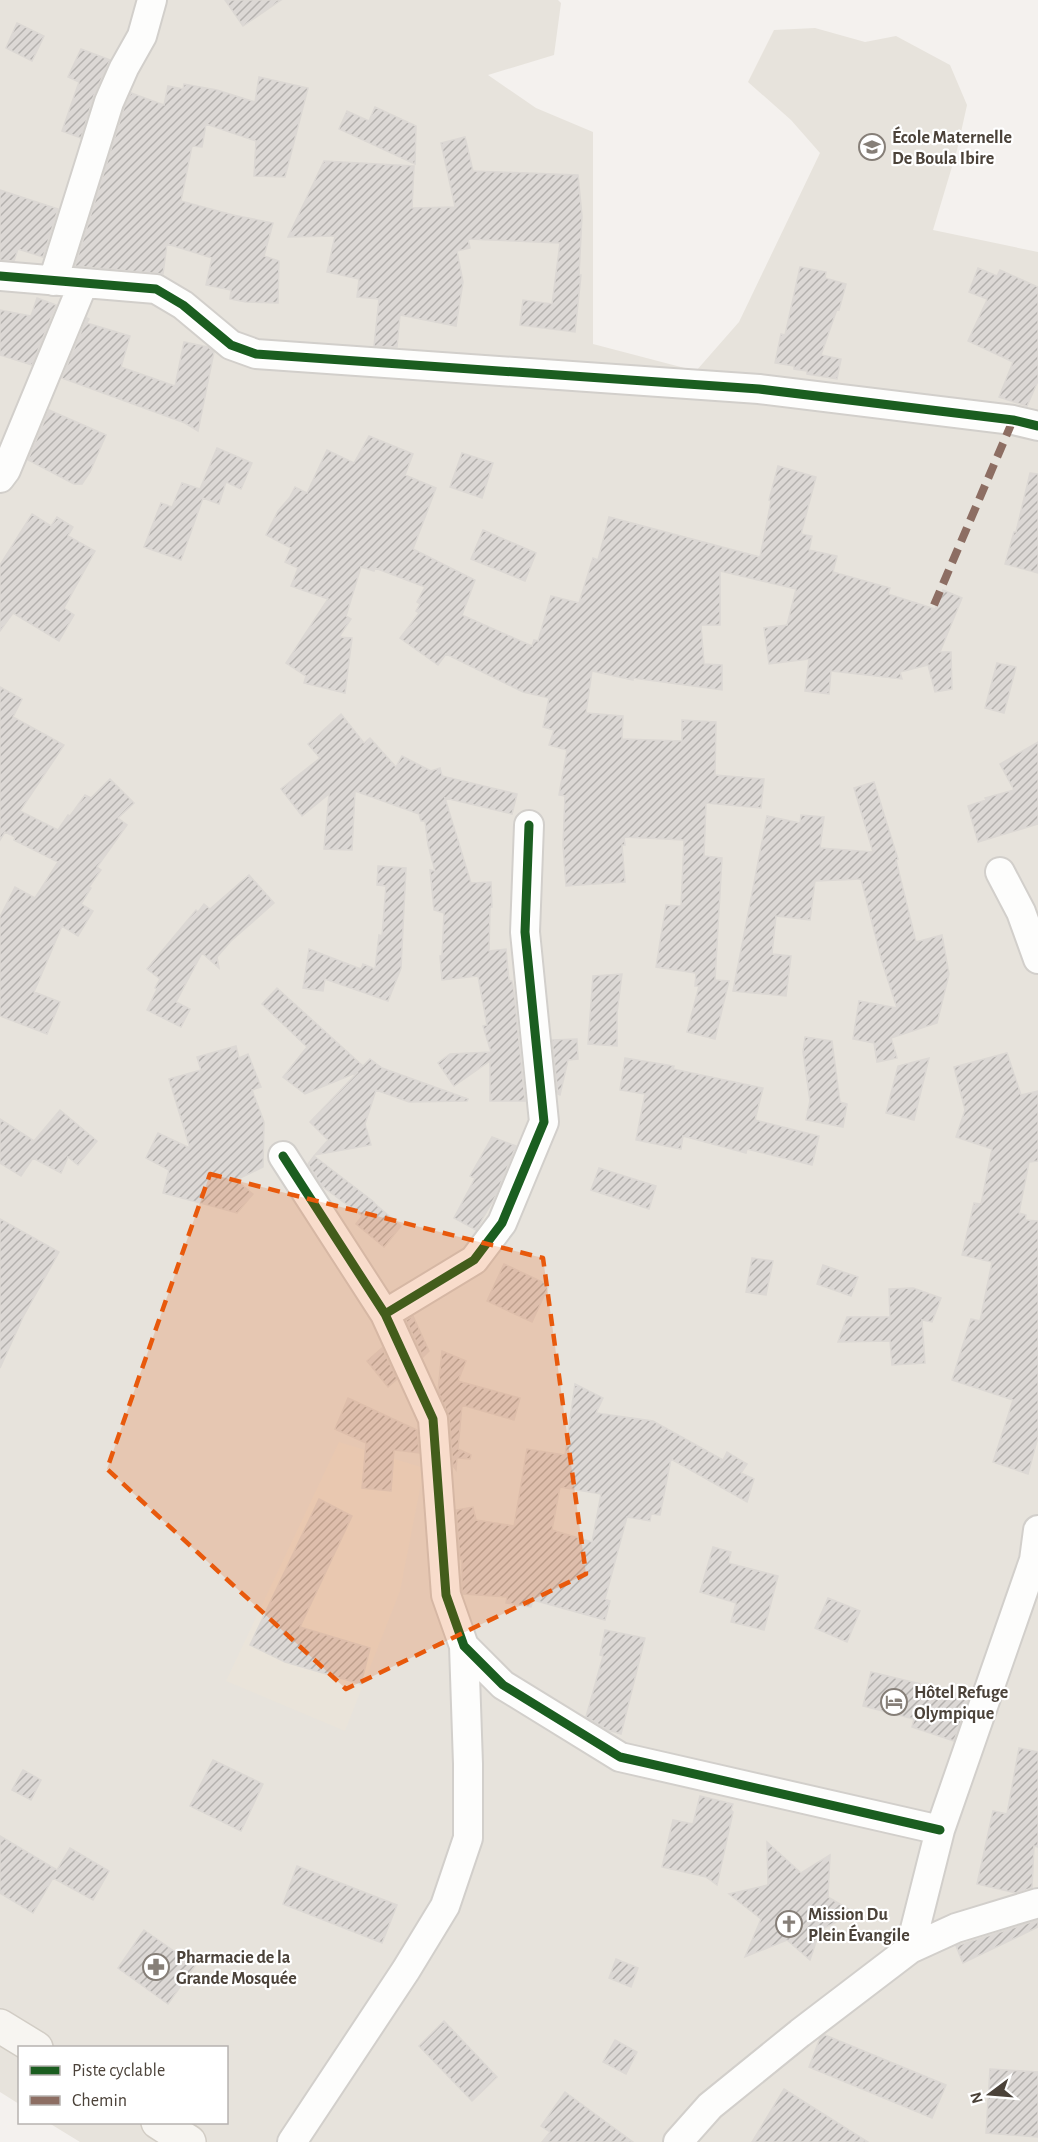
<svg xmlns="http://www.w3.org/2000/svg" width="1038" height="2142" viewBox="0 0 1038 2142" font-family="'Alegreya Sans',sans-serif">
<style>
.residential{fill:#e7e3dc}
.education{fill:#eae4da}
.building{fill:url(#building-hatch);stroke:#dcd8d4;stroke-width:1.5;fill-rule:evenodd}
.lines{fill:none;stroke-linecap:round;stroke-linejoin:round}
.street-casing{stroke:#d2cfcb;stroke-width:32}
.secondary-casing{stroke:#d2cdc5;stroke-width:36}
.street{stroke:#fdfdfc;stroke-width:28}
.secondary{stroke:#f7f5f1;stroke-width:33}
.quiet{stroke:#8d6e63;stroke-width:8;stroke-dasharray:15 8;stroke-linecap:butt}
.cycleway-casing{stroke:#fff;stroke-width:13}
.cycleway{stroke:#1b5e20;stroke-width:9}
.marked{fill:#e8590c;fill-opacity:0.2;stroke:#e8590c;stroke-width:4.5;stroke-dasharray:12 8;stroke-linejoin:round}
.labels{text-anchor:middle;stroke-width:4.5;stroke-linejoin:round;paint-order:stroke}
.poi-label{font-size:18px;font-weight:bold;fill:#4b4239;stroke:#fff;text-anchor:start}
</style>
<defs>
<pattern id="building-hatch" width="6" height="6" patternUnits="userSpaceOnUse" patternTransform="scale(1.5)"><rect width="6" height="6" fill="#dcd8d5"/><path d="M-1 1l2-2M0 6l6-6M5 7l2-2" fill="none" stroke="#b4b1ae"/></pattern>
</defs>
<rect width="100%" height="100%" fill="#f4f1ee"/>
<path class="residential" d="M0,0H558L561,3L554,55L488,75L536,108L593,132V344L696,371L739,322L820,153L791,120L748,82L774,30L815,28L865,42L896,36L950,65L967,105L957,150L933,230L1038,252V2142H80L49,2123L226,2122V2048H20L19,2104L0,2092Z"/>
<path class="education" d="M339,1442L424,1468L400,1591L345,1731L226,1681Z"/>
<path class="building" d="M225,0H281L243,26Z
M17,23L44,36L32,61L6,48Z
M81,49L110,60L94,95L81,138L62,131L79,82L68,77Z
M259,77L308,88L285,177L254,176L256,141L206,124L202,147L192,146L181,201L233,215L273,223L264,256L279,261L278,303L246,302L230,299L231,290L206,285L212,258L167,244L163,274L75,266L124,108L131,93L164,105L168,86L183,89L184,84L217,90L255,102Z
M375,107L416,126L415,164L339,129L347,111L369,121Z
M465,137L473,171L578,175L582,216L579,275H581L575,332L520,325L523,300L552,304L560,243L468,239L470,248L457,251L463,282L456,326L400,315L397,347L374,346L379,299L357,297L359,279L327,272L335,236L288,237L324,161L414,166L412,208L455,207L441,143Z
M0,190L58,209L43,257L18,249L14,261L0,260Z
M800,267L826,272L825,278L846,284L839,310L837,309L821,355L841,359L837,379L807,374V371L794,369V366L775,363L781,334L785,335Z
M978,268L997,276L1000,270L1038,287V381L1027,406L999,397L1013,362L968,341L986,302L987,299L969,292Z
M37,298L56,305L32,365L0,355V310L31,316Z
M87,318L89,319L87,323L130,336L121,367L175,386L184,342L208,347L214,352L198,431L185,423L62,378Z
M49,410L106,435L90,472L82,484H74L28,460Z
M369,436L413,454L405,475L436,488L413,549L475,580L462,615L532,646L534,640L538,641L551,596L579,603L593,558L598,560L609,517L760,557L771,501L769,500L778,466L816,477L801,534L812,536L809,550L837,556L833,572L890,588L888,594L935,609L943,590L962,598L940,652H951L952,689L935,692L928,665L900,672L902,679L831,671L829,694L805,691L809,659L769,664L764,628L787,625L796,589L720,571V625H701L704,664L722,665V690L633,678V680L592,671L586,713L623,716L622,739L682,741V720L716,722L715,775L764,779L761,808L706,803L704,856L722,858L715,980L729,981L715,1039L687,1032L699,986H695L696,973L656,967L666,905L681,906L684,840L624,837L625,845H622L625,882L566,886L563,845L565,796L559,795L567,750L549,745L554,730L543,727L549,698L523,692L446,654L438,665L400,638L419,613L416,611L420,604L417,602L425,587L375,568L374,571L361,567L346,616L351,619L339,637L352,638L345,693L304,683L306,676L286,663L328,599L291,586L298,568L285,562L291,548L266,535L278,511L290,497L295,487L307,493L327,450L354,463Z
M217,448L252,463L241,489L226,482L219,504L203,498L181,560L144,547L161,503L172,507L182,483L200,489Z
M462,453L493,463L482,498L450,487Z
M1030,473L1038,474V573L1005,564L1014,532H1016Z
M32,514L51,526L57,517L73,527L68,536L95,551L64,608L74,615L59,641L13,613L0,631V565Z
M483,530L536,553L525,581L471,559Z
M997,663L1016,667L1004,713L985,708Z
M0,687L22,699L13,717L64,745L20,811L58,830L68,815L70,816L85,795L91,798L110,779L134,803L118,818L127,825L97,867L101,870L89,887L91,888L81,904L93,911L78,936L62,926L34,992L60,1002L47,1034L0,1016V917L15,887L35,898L58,862L14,840L15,837L5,832L0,840Z
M341,714L364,743L370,738L396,767L402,756L431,771L440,768L442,776L517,794L512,814L445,798L471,883L491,882L492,907H490L489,951L506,949L509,981H512L514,993L525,1101H490V1061L454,1086L438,1063L450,1054L491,1052L483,1026L487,1025L478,976L442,980L440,956H442L444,913L434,910L430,870L435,871L428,845L425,821H421L419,814L355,791L352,850L324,849L329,794L302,816L281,789L320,758L308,744Z
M1038,742V824L978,842L968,806L986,800L985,798L1014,790L1000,764Z
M874,782L898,859L896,860L916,942L942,935L949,974L937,1023L891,1038L897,1058L877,1062L874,1043L853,1039L859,1001L897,1008L882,962L861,879L815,881L810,920L776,916L772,954L791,956L786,996L733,991L767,816L800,823L801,815L824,817L820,848L873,852L854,788Z
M378,866L406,868L401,968L388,1001L325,979L323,991L303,988L309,949L361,969L363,964L375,969L379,935L382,936L386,886L377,885Z
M249,875L274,903L231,941L217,957L219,968L202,953L176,1002L190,1009L181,1027L147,1010L157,989L155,988L160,979L147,969L196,910L198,912L204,904L210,909Z
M622,974L617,1013V1046L588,1044L593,976Z
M277,988L363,1066L370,1059L382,1068L468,1099L467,1101L409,1102L376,1090L365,1124L371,1145L315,1155L328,1140L310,1122L358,1072L305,1094L283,1077L307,1047L262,1004Z
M805,1037L832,1041L840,1102L847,1104L843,1127L806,1120L810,1101L803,1052Z
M577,1039L578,1059L568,1060L560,1095L558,1094L552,1040Z
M236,1046L239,1058L248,1054L261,1087L252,1090L264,1122L263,1167L236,1180L253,1194L237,1213L163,1193L169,1170L146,1158L158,1133L190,1148L169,1079L201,1070L197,1057Z
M1007,1053L1021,1095L1038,1091V1161L1029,1162L1019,1213L1026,1215L1025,1220L1038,1221V1437L1028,1474L993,1462L1013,1400L952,1380L971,1319L980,1321L992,1262L962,1255L974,1203L981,1204L992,1149L956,1137L965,1110L954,1067Z
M625,1058L674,1066L673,1069L763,1088L755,1120L819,1136L812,1165L747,1149L746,1153L683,1136L681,1149L636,1140L645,1094L620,1090Z
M929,1058L914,1120L886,1113L898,1066Z
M60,1110L97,1141L78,1165L68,1157L61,1173L33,1158L21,1176L0,1163V1119L34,1141Z
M492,1137L516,1146L495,1197L476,1230L454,1218L475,1178L470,1176Z
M314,1156L374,1202V1203L401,1226L384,1247L356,1224L362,1216L322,1186L308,1164Z
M599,1168L656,1186L649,1209L591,1190Z
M0,1219L59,1252L23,1317L0,1368Z
M752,1258L773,1261L766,1295L746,1292Z
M504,1264L549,1285L532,1322L487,1301Z
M823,1265L858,1277L851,1296L817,1284Z
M913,1288L941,1298L932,1322L922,1320L925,1363L892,1365L890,1341L838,1342L847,1317H890L889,1289Z
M413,1316L429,1351L423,1357L406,1320Z
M382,1348L397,1379L388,1387L367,1361Z
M442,1351L466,1361L458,1381L520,1398L514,1420L462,1405L458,1449L471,1455L470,1459L457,1458L456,1470L453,1466L449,1417L438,1391Z
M575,1384L603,1398L596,1413L653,1421L723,1460L727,1452L747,1464L741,1473L754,1479L747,1502L671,1459L660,1515L651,1514L650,1521L627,1517L605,1599L610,1601L605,1620L533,1600L531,1607L506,1603L507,1597L463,1594L462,1592V1559H460L456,1510L473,1507L476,1520L514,1526L527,1449L565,1455ZM560,1487L601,1494L592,1542L552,1530Z
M348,1398L417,1430L419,1453L394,1450L391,1491L362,1488L366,1443L335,1429Z
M319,1499L352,1516L300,1627L370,1648L361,1684L285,1662L250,1645Z
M713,1547L731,1552L728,1563L778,1576L764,1630L731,1622L736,1603L700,1592Z
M828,1598L860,1611L847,1642L815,1628Z
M605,1630L645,1638L621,1734L608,1730L586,1717L603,1656L600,1655Z
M871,1672L925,1685V1684L969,1698L954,1741L912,1727L914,1719L863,1706Z
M1019,1748L1038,1752V1847L1034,1846L1032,1888L1016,1893L977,1884L993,1811L1007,1814Z
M213,1760L263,1784L241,1831L190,1806Z
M23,1770L41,1780L31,1800L12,1790Z
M700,1796L733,1804L731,1810L733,1812L717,1885L706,1877L662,1867L673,1820L693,1824Z
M0,1836L57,1870L70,1848L109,1871L93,1900L53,1878L33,1913L0,1893Z
M767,1842L801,1873L830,1855L828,1897L855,1913L820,1930L810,1960L787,1940L745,1957L761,1919L729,1894L768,1885Z
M297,1866L397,1905L382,1943L283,1904Z
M1038,1920V1927L963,1963L956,1946Z
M144,1930L195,1966L168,2004L118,1968Z
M616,1959L638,1968L631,1987L609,1978Z
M444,2021L497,2077L472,2101L419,2046Z
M825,2035L946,2085L932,2118L809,2067L820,2038Z
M615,2040L637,2052L626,2074L603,2062Z
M990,2069L1038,2072V2137L986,2133Z
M784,2089L806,2103L868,2142H752Z
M565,2092L633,2142H542L550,2132L541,2126Z"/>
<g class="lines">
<defs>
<path id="street" d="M0,276L156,289L183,305L231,345L256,354L759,389L1013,420L1038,426
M53,281L109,102L124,68L142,36L152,0
M0,478L6,470L83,284
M1000,872L1021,912L1038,959
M283,1156L385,1314L433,1419L446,1595L464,1646L503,1685L620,1757L940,1830
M385,1314L474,1260L502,1223L544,1122L525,932L529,825
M910,1949L940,1830L1034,1560L1038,1530
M292,2142L406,1970L445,1906L468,1838V1764L464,1646
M678,2142L710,2106L800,2033L910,1949L956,1928L1038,1903"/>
<path id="secondary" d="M0,2026L36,2048
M158,2122L189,2142"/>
</defs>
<use href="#street" class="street-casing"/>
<use href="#secondary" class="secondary-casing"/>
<use href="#street" class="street"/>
<use href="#secondary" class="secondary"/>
<path class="quiet" d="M934,605L1013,420"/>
<defs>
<path id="cycleway" d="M0,276L156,289L183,305L231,345L256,354L759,389L1013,420L1038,426
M283,1156L385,1314L433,1419L446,1595L464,1646L503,1685L620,1757L940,1830
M385,1314L474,1260L502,1223L544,1122L525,932L529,825"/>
</defs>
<use href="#cycleway" class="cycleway-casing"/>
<use href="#cycleway" class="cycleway"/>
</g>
<path class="marked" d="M210,1174L543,1258L586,1574L346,1689L107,1469Z"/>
<defs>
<symbol id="school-ring" viewBox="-11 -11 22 22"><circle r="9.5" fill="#fff" stroke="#867f78" stroke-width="1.5"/><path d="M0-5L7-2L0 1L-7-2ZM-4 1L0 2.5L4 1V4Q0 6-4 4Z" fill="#867f78"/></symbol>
<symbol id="hotel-ring" viewBox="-11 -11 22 22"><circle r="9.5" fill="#fff" stroke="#867f78" stroke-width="1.5"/><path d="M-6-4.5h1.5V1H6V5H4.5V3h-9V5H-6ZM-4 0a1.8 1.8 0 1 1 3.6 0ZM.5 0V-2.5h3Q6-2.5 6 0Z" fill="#867f78"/></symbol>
<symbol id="church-ring" viewBox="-11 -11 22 22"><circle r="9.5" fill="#fff" stroke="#867f78" stroke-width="1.5"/><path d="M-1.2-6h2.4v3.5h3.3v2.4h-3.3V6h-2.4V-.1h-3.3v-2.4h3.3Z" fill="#867f78"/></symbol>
<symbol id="pharmacy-ring" viewBox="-11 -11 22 22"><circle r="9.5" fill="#fff" stroke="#867f78" stroke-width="1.5"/><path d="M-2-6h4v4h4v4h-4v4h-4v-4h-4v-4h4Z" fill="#867f78"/></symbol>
</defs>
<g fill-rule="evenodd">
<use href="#school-ring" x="857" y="132" width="30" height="30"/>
<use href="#hotel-ring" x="879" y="1687" width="30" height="30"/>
<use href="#church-ring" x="774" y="1909" width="30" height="30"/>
<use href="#pharmacy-ring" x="141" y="1952" width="30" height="30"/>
</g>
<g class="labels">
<g class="poi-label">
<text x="892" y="143">École Maternelle<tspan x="892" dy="21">De Boula Ibire</tspan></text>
<text x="914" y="1698">Hôtel Refuge<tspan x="914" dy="21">Olympique</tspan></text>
<text x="808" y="1920">Mission Du<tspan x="808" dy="21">Plein Évangile</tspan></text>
<text x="176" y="1963">Pharmacie de la<tspan x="176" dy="21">Grande Mosquée</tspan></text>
</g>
</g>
<rect x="18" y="2046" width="210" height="78" fill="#ffffff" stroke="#b7b3b0" stroke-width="1.5"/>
<rect x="30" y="2066" width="30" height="9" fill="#1b5e20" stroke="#b7b3b0" stroke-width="1.5"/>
<text x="72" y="2076" font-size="18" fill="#4b4239">Piste cyclable</text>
<rect x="30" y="2096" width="30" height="9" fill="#8d6e63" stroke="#b7b3b0" stroke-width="1.5"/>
<text x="72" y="2106" font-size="18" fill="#4b4239">Chemin</text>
<g transform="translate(990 2094) rotate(254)" stroke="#ffffff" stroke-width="4.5" paint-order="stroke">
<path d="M0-4.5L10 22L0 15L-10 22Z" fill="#4b4239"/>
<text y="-9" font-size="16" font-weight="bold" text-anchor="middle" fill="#4b4239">N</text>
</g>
</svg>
